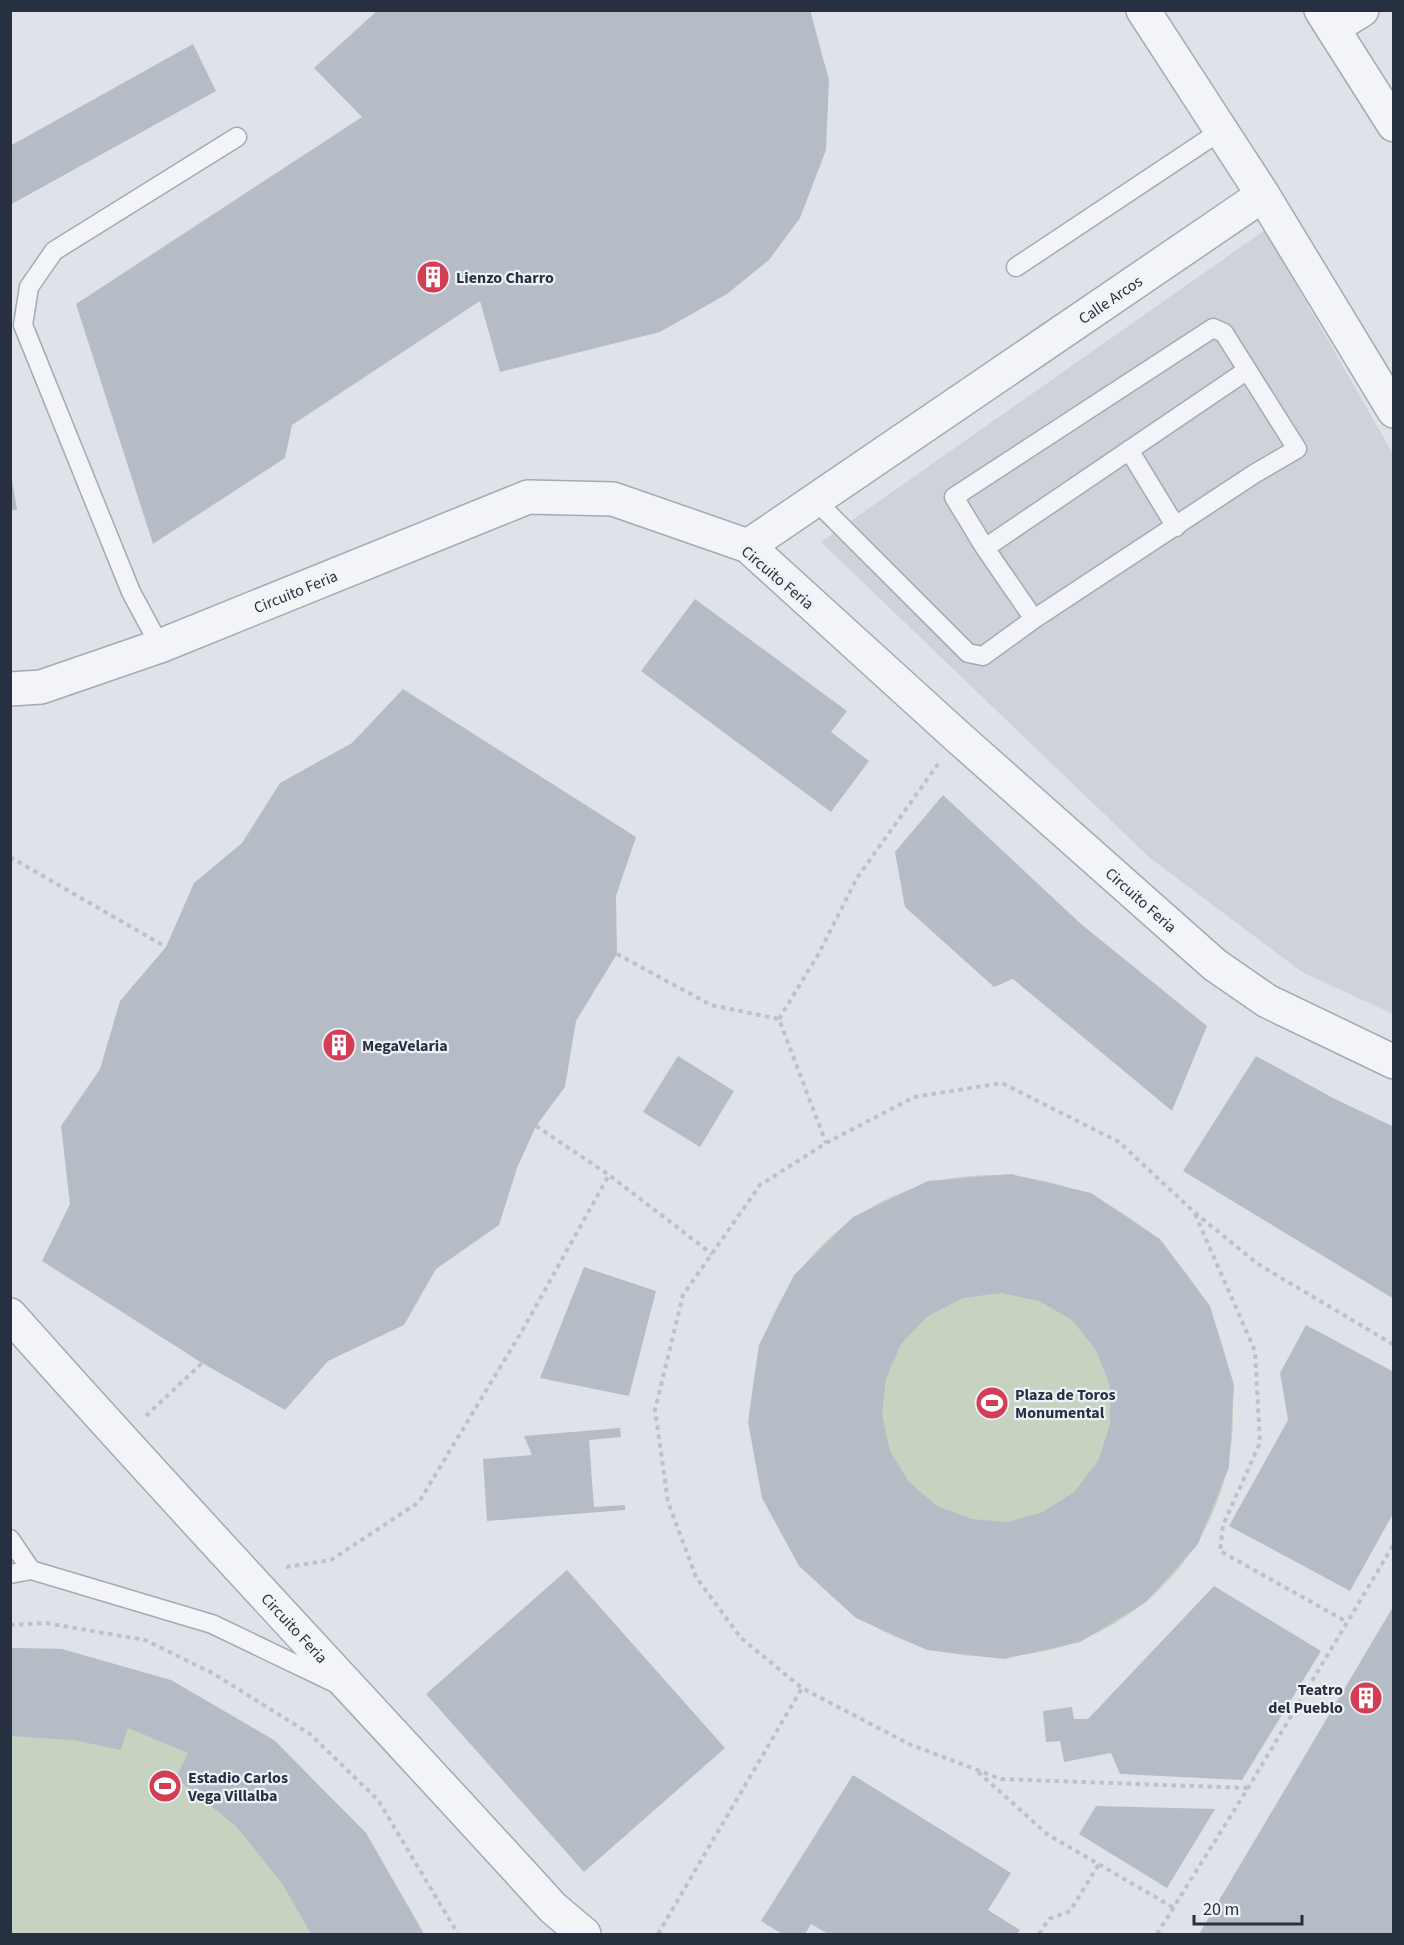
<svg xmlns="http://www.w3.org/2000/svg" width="1404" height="1945" viewBox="0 0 1404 1945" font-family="'Source Sans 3',sans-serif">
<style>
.built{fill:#cdd2db}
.green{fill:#c5d3c0}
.building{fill:#b6bcc6;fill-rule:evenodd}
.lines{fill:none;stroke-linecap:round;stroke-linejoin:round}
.service-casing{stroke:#a4aab3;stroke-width:21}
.minor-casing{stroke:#a4aab3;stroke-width:36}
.tertiary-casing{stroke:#a4aab3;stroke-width:36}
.path{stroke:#bdc1c8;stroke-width:4;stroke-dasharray:4.5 4.5;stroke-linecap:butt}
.service{stroke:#f2f4f7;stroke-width:18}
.minor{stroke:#f2f4f7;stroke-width:33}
.tertiary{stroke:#f2f4f7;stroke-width:33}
.labels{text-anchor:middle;stroke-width:4.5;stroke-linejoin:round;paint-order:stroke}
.poi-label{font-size:16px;font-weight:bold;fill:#273041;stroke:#eef2f6;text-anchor:start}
.street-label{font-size:16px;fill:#273041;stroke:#eef2f6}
</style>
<rect width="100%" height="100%" fill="#dfe3e9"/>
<path class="built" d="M1265,230L1393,454V1014L1302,972L1150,858L821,542Z"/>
<path class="green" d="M751 1416a241 241 0 1 1 482 0a241 241 0 1 1-482 0Z
M11,1648L62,1649L274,1740L366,1833L424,1934H11Z"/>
<path class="building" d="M378,10H810L829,80L826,150L800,218L769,260L727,294L660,332L500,372L480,301L292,425L285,458L153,544L76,304L362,117L314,68Z
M193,44L216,91L10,205V146Z
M10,480H12L17,510H10Z
M695,599L847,711L831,732L869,761L831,812L641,671Z
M403,689L636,837L616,896L617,954L576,1021L565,1087L536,1126L517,1168L499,1225L436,1269L404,1325L328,1361L285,1410L202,1363L42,1261L70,1204L61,1126L100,1069L120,1001L166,947L194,883L242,843L280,783L352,743Z
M943,795L1081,924L1207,1026L1172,1111L1013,979L994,987L905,907L895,852Z
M678,1056L734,1091L700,1147L643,1112Z
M1256,1056L1335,1099L1394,1127V1299L1183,1171Z
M1011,1174L1091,1193L1160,1239L1210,1306L1234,1385L1229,1467L1198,1544L1146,1602L1080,1642L1004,1659L927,1650L856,1618L799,1566L762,1498L748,1422L759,1345L794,1275L853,1217L928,1181ZM1001,1293L1039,1301L1072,1320L1096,1350L1110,1386V1424L1098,1461L1074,1492L1043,1512L1008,1522L971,1519L937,1506L909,1482L890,1451L882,1414L886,1378L901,1344L928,1316L963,1298Z
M584,1267L656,1291L629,1396L540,1378Z
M1306,1325L1394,1372V1512L1350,1591L1229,1526L1288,1420L1280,1373Z
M620,1428L621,1437L589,1440L594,1507L625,1505V1510L487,1521L483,1459L532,1455L524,1436Z
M567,1570L725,1748L584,1872L426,1694Z
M1214,1586L1321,1651L1242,1780L1120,1774L1111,1753L1064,1762L1060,1741L1046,1742L1043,1711L1072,1707L1074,1719H1088Z
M1394,1605V1934H1199L1284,1791Z
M10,1648L62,1649L171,1680L274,1740L366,1833L424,1934H311L283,1885L236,1826L176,1778L188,1753L128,1728L121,1750L73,1740L10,1736Z
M853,1775L1011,1873L988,1910L1020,1930L1017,1934H828L811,1924L805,1934H782L761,1921Z
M1096,1806L1215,1809L1167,1888L1079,1834Z"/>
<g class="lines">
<defs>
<path id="service" d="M1016,267L1222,130
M1129,450L1176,527
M815,500L968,653L983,656L1034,619L1254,474L1297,449L1224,333L1213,328L954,497L985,548L1034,619
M985,548L1246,371
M160,646L131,592L23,325L29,287L54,251L237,137
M10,1539L31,1570
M10,1574L31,1570L212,1624L335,1683"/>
<g id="minor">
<path d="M1143,10L1263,195"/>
<path d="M1321,10L1394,125"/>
<path d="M1333,28L1362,10"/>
<path id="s1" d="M748,546L1263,195L1394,411"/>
</g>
<g id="tertiary">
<path id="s2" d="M10,689L41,687L160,646L528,497L613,499L748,546L958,737L1215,965L1267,1001L1394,1062"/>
<path id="s3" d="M10,1315C188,1516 373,1710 553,1908L584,1934"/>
</g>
</defs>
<use href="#service" class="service-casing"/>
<use href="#minor" class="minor-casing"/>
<use href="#tertiary" class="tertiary-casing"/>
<path class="path" d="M10,857L166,947
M617,954L711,1005L779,1019L826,1143
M779,1019L819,953L857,878L938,764
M536,1126L609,1175
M1195,1214L1255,1351L1260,1443L1223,1525L1220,1551L1347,1622
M146,1416L202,1363
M286,1567L331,1560L419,1502L522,1331L609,1175L712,1254
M10,1625L46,1623L145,1640L214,1674L310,1734L378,1800L458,1934
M978,1772L1047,1834L1174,1908
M1248,1788L1001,1779L909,1744L802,1688L741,1638L696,1577L668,1502L655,1410L683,1295L760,1185L826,1143L914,1097L1002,1083L1119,1142L1194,1212L1258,1264L1394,1345
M658,1934L802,1688
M1039,1934L1049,1919L1070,1911L1099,1864
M1157,1934L1248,1788L1394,1544"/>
<use href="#service" class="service"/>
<use href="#minor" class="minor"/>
<use href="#tertiary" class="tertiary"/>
</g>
<defs>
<symbol id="building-disc" viewBox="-11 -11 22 22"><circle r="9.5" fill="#d43e55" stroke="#eef2f6"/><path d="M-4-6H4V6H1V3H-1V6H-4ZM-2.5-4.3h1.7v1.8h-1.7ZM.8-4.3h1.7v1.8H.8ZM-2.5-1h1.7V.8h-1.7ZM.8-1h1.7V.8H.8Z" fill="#fff"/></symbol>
<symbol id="stadium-disc" viewBox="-11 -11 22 22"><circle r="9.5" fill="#d43e55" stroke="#eef2f6"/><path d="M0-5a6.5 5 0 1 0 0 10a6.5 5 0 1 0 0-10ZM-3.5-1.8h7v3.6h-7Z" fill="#fff"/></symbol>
</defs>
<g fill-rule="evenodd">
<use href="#building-disc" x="414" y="258" width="38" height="38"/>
<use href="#building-disc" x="320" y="1026" width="38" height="38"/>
<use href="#stadium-disc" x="973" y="1384" width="38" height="38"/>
<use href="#building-disc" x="1347" y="1679" width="38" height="38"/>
<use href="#stadium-disc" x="146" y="1767" width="38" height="38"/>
</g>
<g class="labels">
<g class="poi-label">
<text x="456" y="283">Lienzo Charro</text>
<text x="362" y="1051">MegaVelaria</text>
<text x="1015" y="1400">Plaza de Toros<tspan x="1015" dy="18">Monumental</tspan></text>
<text x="1343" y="1695" text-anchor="end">Teatro<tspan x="1343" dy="18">del Pueblo</tspan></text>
<text x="188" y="1783">Estadio Carlos<tspan x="188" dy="18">Vega Villalba</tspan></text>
</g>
<g class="street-label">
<text dy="6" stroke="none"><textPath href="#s1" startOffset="438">Calle Arcos</textPath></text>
<text transform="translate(778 577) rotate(40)" y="6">Circuito Feria</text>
<text dy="6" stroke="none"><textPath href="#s2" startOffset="303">Circuito Feria</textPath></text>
<text dy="6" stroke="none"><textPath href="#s2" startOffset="1311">Circuito Feria</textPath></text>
<text dy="6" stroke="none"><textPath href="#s3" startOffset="423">Circuito Feria</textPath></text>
</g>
</g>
<rect width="1404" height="1945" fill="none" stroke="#273041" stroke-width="24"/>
<path d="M1194 1915v9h108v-9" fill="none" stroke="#273041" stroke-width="3"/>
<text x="1203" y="1915" font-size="18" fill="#273041" stroke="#eef2f6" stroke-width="4.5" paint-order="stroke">20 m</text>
</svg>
